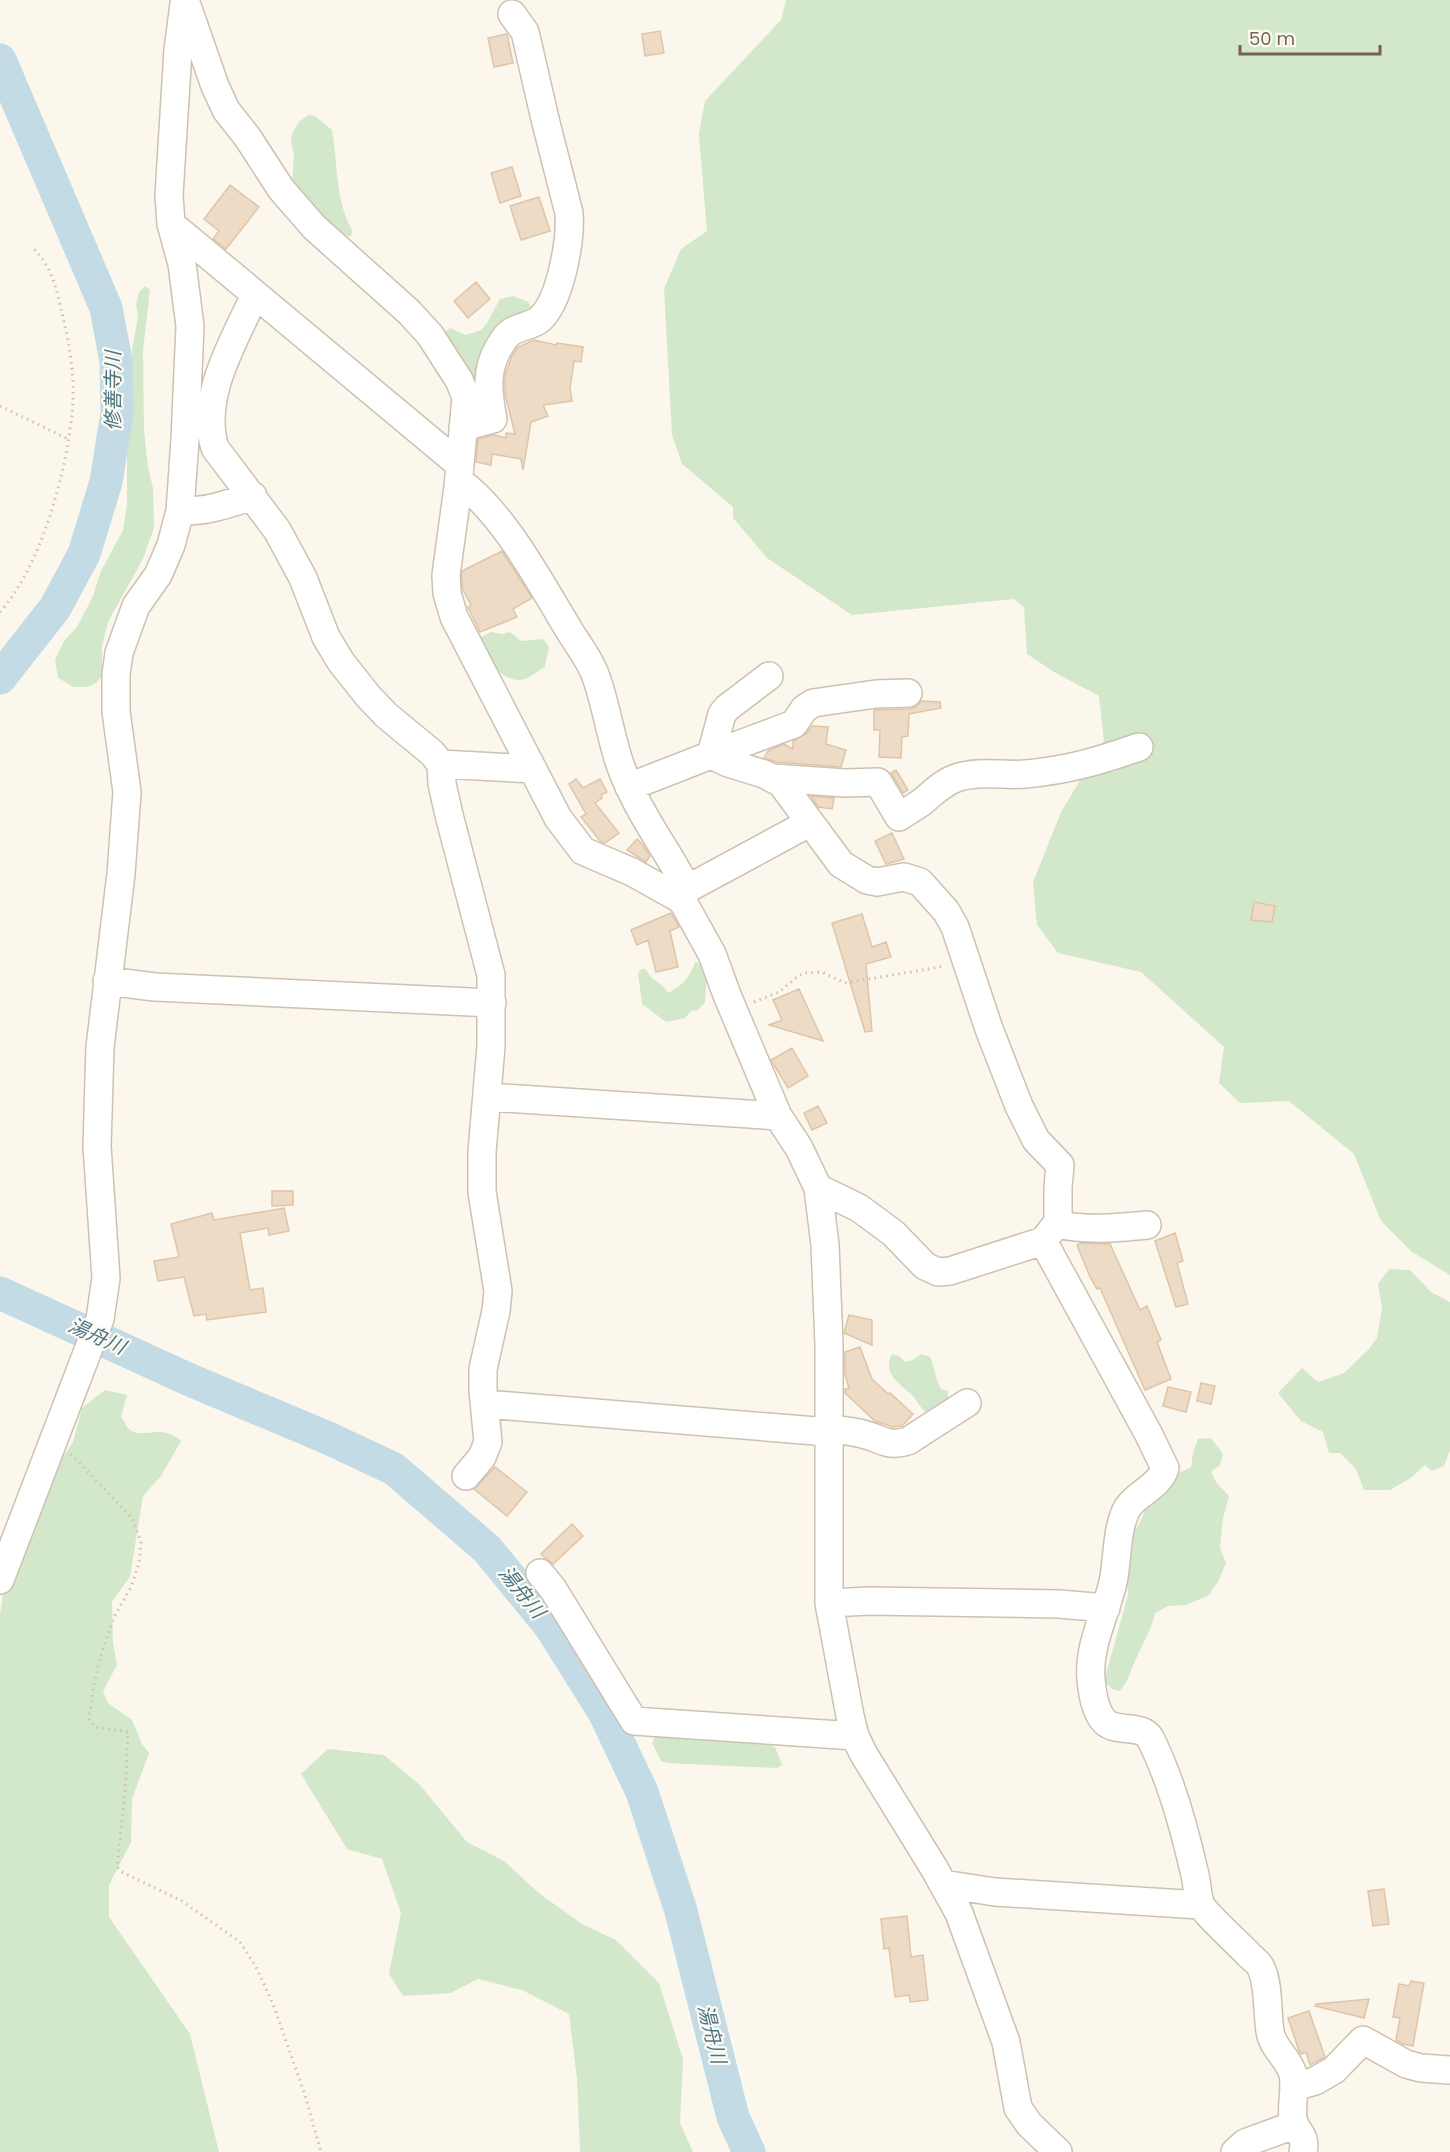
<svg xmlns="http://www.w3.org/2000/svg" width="1450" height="2152" viewBox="0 0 1450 2152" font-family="Poppins,'Noto Sans JP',sans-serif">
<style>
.green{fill:#d3e8cb}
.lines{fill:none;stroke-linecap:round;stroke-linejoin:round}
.river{stroke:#c2dbe4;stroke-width:33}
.building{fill:#eedbc6;stroke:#e0c4a8;stroke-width:1.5}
.minor-casing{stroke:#cdc1b2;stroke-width:30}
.path{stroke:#d4bfa9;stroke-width:3;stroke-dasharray:1.5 4.5;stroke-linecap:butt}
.minor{stroke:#fff;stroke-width:27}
.labels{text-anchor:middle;stroke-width:4.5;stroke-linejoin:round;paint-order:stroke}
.water-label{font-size:20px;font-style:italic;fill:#4c7585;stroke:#fefbf3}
</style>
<rect width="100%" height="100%" fill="#fbf7ec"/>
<path class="green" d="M786,0H1450V1275L1412,1252L1381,1221L1354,1154L1289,1101L1240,1103L1219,1083L1224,1047L1141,972L1058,953L1037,925L1033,882L1061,812L1104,741L1099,696L1054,672L1027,654L1024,607L1014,599L852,615L767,558L733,518V507L682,464L672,435L664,289L681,249L707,231L699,134L705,101L781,20Z
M308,115L315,116L332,130C338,164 335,201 353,232L350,237L336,232L292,183L294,156L291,141L293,132L299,122Z
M145,286L150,290L143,350L144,431L148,467L153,488L154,528L143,559L108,622L102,646V676L96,683L88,687H74L58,678L55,660L64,641L77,627L93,596L101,571L123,530L127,504V436L131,411L132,349L138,318L136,304L139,292Z
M514,296L528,302L532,308L476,382L471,379L445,339V332L450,328L466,335L481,330L487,323L500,299Z
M491,632L502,634L510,632L521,641L543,639L549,646L545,667C539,670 531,677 525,679C503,685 488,659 477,645L481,637Z
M695,962L699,963L702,970L707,974L705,1002L698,1010L691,1011L685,1018L666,1022L642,1004L638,973L641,969H646C652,983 661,980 668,993C681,987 691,976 695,962Z
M1389,1269L1410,1270L1431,1292L1450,1302V1450L1444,1466L1432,1471L1425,1465L1412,1477L1390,1490H1364L1356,1469L1340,1453H1329L1323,1432L1301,1421L1278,1393L1302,1368L1318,1382L1344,1373L1367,1351L1377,1338L1382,1309L1378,1284Z
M892,1354L899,1356L905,1362L913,1360L921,1354L930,1357C935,1368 935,1379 941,1389L948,1391V1399L932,1410L925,1412C919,1406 916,1398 910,1393C897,1382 882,1372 892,1354Z
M105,1390L127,1395L121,1417C124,1420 126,1427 129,1429C143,1441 160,1422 181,1441L161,1476L143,1496L130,1577L112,1601L113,1643L117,1665L103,1691L108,1703L132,1720L142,1744L149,1753L132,1799L131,1842L109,1885V1917L190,2034L219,2152H0V1614L4,1588L19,1547L45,1503L60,1461L73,1442L82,1408Z
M1211,1438L1223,1454L1220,1465L1211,1472L1216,1482L1229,1496L1223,1518L1220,1548L1226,1563L1218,1582L1208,1596L1185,1605L1168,1606L1155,1613C1150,1633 1145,1639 1137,1657C1131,1669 1129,1680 1120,1691L1112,1689L1104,1681L1128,1595L1125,1559L1128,1542L1142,1518L1148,1499L1168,1488L1179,1473L1191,1467L1193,1453L1198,1439Z
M655,1736L760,1742L775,1747L782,1765L777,1768L667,1763L661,1761L652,1743Z
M328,1749L384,1755L419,1784L467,1842L504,1861L540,1894L582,1924L616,1940L659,1983L683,2059L680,2123L693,2152H580L577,2079L569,2014L522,1990L478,1979L451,1993L403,1996L389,1974L401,1913L382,1859L347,1849L301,1774Z"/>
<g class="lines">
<path class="river" d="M0,60L106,308L116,361L117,413L106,482L84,554L55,608L0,678
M0,1293L190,1380L328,1438L394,1469L487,1549L550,1626L604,1712L642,1792L681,1911L733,2117L749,2152"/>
</g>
<path class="building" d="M660,31L664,53L645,56L642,34Z
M507,34L513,63L494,67L488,38Z
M512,167L521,196L500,203L491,173Z
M230,185L259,207L226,249L213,239L219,231L204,219Z
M539,197L550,231L521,240L510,206Z
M476,282L490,299L468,318L454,301Z
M534,340L556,345L557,343L583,347L581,362L574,361L570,389L572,401L543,405L548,416L531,422L523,470L521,459L492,454L491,465L476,462L478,439L494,435L506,438V433L515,434L505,394V375L512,356L518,347Z
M502,551L532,598L513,609L517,617L480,632L468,607L471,605L462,588V571Z
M921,701L940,702L941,708L909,714L908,736L902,737L901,758L879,757L880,730H874V710L909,709L916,707Z
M812,726L828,727L826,744L846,750L841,767L776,762L764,758L768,751L784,744L793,749V741L807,733Z
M896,770L908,790L903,793L891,773Z
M576,779L583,788L600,779L607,792L601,795L602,798L595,803L619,833L605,843L600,841L581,817L586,814L569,784Z
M811,796L834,798L832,809L818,807Z
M892,833L904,859L886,864L875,841Z
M637,839L643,845L650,856L646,862L627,850Z
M1254,902L1275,906L1272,922L1251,920Z
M671,913L679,927L670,931L678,967L656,972L648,940L637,945L631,930Z
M862,914L872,947L886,942L891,957L866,964L872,1031L865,1032L832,923Z
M799,989L823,1041L769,1025L782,1020L773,1000Z
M792,1048L808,1076L788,1088L771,1060Z
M818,1106L827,1123L812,1130L804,1113Z
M272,1191H293V1205L272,1206Z
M284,1208L289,1231L269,1235L268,1228L240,1233L250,1290L263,1288L266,1312L207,1320L206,1314L194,1316L184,1277L158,1281L154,1261L179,1257L171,1224L212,1213L214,1220Z
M1175,1233L1183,1261L1177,1263L1188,1304L1176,1307L1155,1241Z
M1081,1243L1110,1244L1140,1310L1147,1306L1161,1340L1157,1342L1171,1379L1145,1390L1100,1288L1097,1289L1090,1277L1077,1245Z
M849,1315L872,1320V1345L844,1333Z
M860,1347L872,1379L888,1394L890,1393L913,1414L902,1426L893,1427L875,1421L845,1393V1389L849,1388L845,1375V1352Z
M1201,1383L1215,1386L1211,1404L1197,1401Z
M1168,1387L1191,1392L1186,1412L1163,1406Z
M495,1467L527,1492L507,1516L474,1489Z
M572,1524L583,1536L553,1564L541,1554Z
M1384,1889L1389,1924L1373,1926L1368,1891Z
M907,1916L911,1957L923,1955L928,2000L910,2002L909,1995L895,1997L889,1948L884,1949L881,1919Z
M1411,1981L1424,1983L1413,2046L1403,2044L1396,2040L1400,2018L1393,2017L1399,1984L1409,1986Z
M1369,1999L1364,2018L1315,2006L1316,2004Z
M1309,2011L1325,2057L1310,2065L1306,2052L1301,2054L1299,2051L1288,2018Z"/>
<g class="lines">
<defs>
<path id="minor" d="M185,0L215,86L226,110L248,138L281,189L314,227L409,312L430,335L459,380L466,397L458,487L446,575L447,593L454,617L558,818L583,851L632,872L682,900L712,954L727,995L778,1116L799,1148L818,1188L825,1245L829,1344V1603L850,1716L855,1736L863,1753L934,1868L959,1913L1006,2042L1018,2108L1029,2124L1058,2152
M171,224L460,465
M255,295C234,341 199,397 215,448L277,530L303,578L326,637L341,662L368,696L386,715L432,753L441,764L442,784L449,815L491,975V1046L482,1152V1192L498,1291L496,1311L483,1369V1391L488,1442L482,1457L466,1476
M463,427L493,419C488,393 485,370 499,347C503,341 505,336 511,332C520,326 532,326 540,319C561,300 571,239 569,213L545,119L525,32L512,14
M459,481C503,512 541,584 569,630C578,645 591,661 596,677C609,713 612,752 629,786C645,823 670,854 687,889L682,900
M180,511C206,512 228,504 253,496
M711,755L794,724L804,709L813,703L876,694L908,693
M711,755L722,714L727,708L769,676
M441,764L533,769
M773,778L845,783L878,782L899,817C906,812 915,807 922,802C933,793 942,783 956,778C978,770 1003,776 1026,774C1068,770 1099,761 1139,747
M629,787L711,755L728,763L764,774L781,783L841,864L867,880L877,882L904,877L920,882L946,911L955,927L989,1029L1019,1106L1036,1140L1060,1165L1058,1187V1222L1043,1241L950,1271L938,1272L925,1266L893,1233L859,1208L818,1188
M687,889L809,823
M107,981L155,987L492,1003
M488,1097L778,1116
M1057,1224C1086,1231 1117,1228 1147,1225
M1043,1241L1148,1433L1165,1468C1160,1486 1138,1493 1128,1507C1116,1526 1118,1560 1113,1582C1106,1614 1088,1645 1091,1679C1092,1691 1095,1712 1105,1722C1117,1733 1142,1724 1150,1738C1171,1779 1184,1827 1194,1871C1197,1881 1197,1893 1200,1903C1203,1912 1240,1945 1249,1955C1253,1959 1259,1963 1261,1968C1269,1984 1267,2013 1270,2031C1272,2048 1288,2057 1293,2074C1296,2089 1291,2104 1293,2119C1296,2134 1307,2134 1303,2152
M485,1404L828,1432
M828,1429C841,1430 854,1431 866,1435C884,1440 888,1447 908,1441L967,1403
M540,1573L553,1589L634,1721L855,1736
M0,1580L100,1319L106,1278L97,1146L100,1047L121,874L127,792L116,711V674L119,653L136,606L158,575L171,545L180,511L185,440L190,326L182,264L171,224L169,195L178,50L184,4
M829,1603L870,1601L1059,1604L1106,1608
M943,1884L995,1892L1200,1905
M1294,2087L1315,2081L1334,2070L1363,2040L1406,2064L1421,2068L1450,2070
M1235,2152L1245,2143L1294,2125"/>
</defs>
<use href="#minor" class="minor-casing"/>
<path class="path" d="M0,406L68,439
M0,612C41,566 66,474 72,413C76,379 69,341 61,309C56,286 50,264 33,248
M754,1002L779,992L798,976L804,973L822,972L845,983L945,966
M71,1454L132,1518L141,1542L139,1563L131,1587L114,1617L100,1658L94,1684L89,1719L95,1727L128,1732L125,1793L117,1867L122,1872L182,1901L240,1942L256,1967L273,2004L305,2095L321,2152"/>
<use href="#minor" class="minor"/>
</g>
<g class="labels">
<g class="water-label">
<text transform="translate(113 391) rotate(-90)" y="7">修善寺川</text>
<text transform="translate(97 1336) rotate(24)" y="7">湯舟川</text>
<text transform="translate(522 1592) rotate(51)" y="7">湯舟川</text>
<text transform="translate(712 2034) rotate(76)" y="7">湯舟川</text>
</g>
</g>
<path d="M1240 45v9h140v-9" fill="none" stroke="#756250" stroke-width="3"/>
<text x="1249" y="45" font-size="18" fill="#756250" stroke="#fefbf3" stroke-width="4.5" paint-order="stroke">50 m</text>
</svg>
